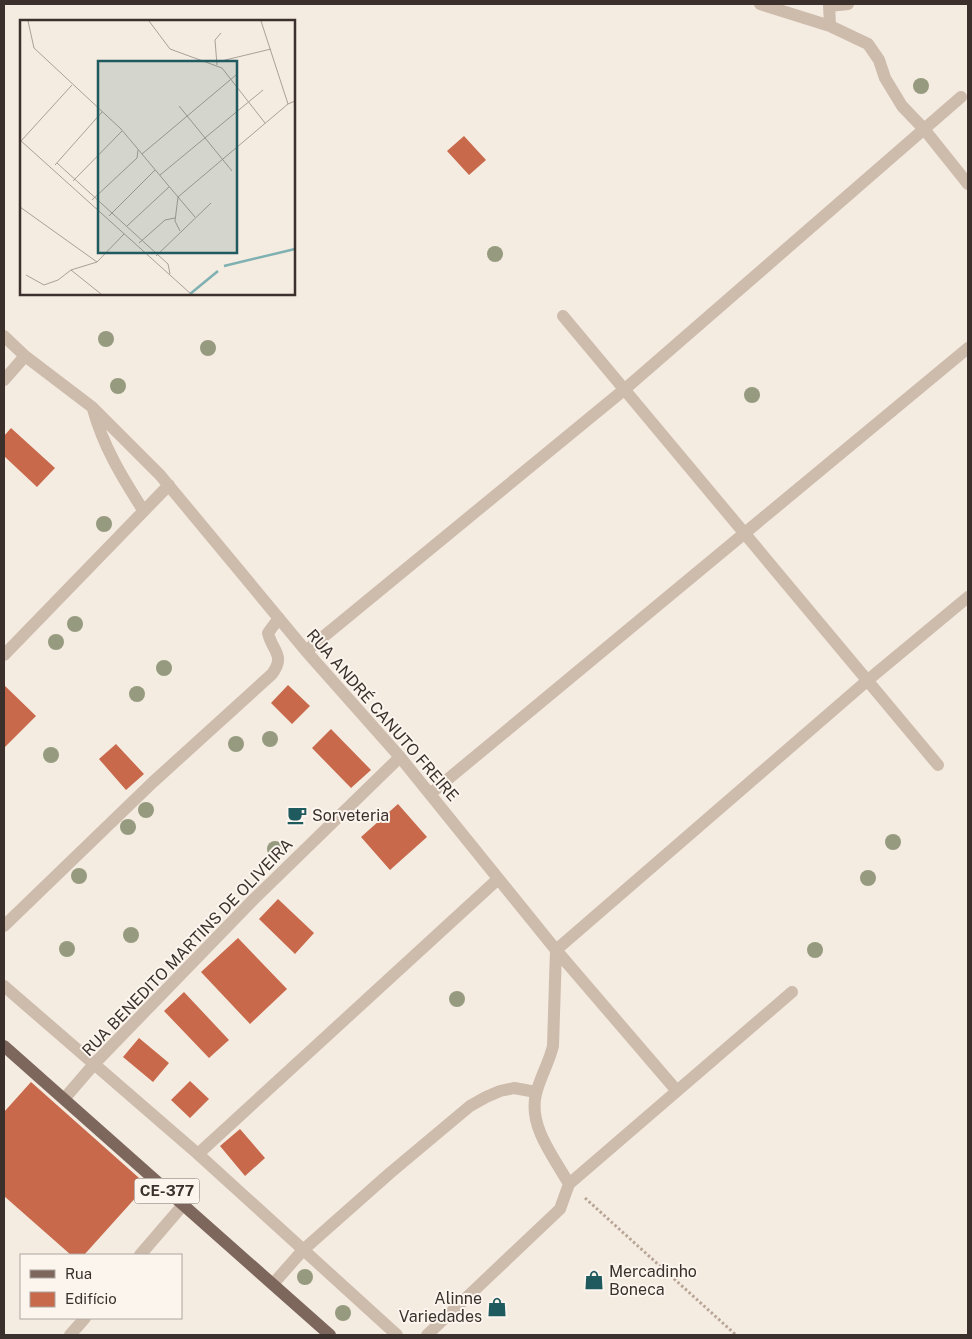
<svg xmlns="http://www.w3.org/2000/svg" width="972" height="1339" viewBox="0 0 972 1339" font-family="'Public Sans',sans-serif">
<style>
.building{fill:#c8694b}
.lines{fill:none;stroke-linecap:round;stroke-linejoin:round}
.path{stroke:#b9a596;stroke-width:3;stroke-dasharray:2.5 2.5;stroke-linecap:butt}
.minor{stroke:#cdbbac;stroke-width:12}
.major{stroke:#7d675c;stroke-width:12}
.tree{fill:#969b7f}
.labels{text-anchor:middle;stroke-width:4;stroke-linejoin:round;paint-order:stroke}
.shield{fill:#fbf5ee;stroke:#756b66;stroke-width:1}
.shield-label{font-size:15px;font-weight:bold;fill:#3b302b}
.street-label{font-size:16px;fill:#3b302b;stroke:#fbf5ee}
.poi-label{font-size:16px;fill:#3b302b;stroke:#fbf5ee;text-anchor:start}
.inset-river{fill:none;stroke:#7fb0b2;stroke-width:2.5}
.inset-road{fill:none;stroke:#aaa098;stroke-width:1}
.view{fill:#1f5a5e;fill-opacity:0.15;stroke:#1f5a5e;stroke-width:2.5}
.inset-edge{fill:none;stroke:#3b302b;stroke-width:2.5}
</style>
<rect width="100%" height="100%" fill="#f4ebe1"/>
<path class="building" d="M464,136L486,160L469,175L447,151Z
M11,428L55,468L37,487L4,456V436Z
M4,685L36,716L4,748Z
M288,685L310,706L292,724L271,703Z
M331,729L371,770L351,788L312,748Z
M116,744L144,774L126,790L99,759Z
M398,804L427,837L390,870L361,837Z
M278,899L314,933L295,954L259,919Z
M238,938L287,989L250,1024L201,972Z
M184,992L229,1040L209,1058L164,1011Z
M139,1038L169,1063L153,1082L123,1057Z
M190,1081L209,1099L190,1118L171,1100Z
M31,1082L147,1185L84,1255H71L4,1196V1112Z
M240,1129L265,1158L245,1176L220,1146Z"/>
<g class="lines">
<path class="path" d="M585,1198L736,1335"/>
<path class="minor" d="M760,4L830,26L868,44L879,60L885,78L902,106L924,129L968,184
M829,4L830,26
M829,6L848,4
M563,316L938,765
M4,336L25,356L92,407L160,475L306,651L400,757L556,950L553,1046C549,1063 540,1077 536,1094C528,1126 554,1157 569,1184
M4,380L25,356
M93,409C103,446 122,477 143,510
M306,651L625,389L961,97
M4,655L169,485
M430,794L968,348
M4,926L152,783L272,674C286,655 272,651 268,633L279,618
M4,986L198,1154L397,1335
M677,1091L556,950L868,680L968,597
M64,1099L95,1063L254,899L400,757
M198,1154L498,879
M140,1255L183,1205
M273,1284L303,1250L390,1173L470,1106L486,1097L500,1091L514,1088L536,1092
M70,1335L85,1318
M427,1335L560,1209L569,1184L792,992"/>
<path class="major" d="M4,1046L330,1335"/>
</g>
<g class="tree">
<circle cx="921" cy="86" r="8"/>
<circle cx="495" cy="254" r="8"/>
<circle cx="106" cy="339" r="8"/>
<circle cx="208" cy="348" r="8"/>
<circle cx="118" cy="386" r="8"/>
<circle cx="752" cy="395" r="8"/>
<circle cx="104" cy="524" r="8"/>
<circle cx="75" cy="624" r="8"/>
<circle cx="56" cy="642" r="8"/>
<circle cx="164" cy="668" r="8"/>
<circle cx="137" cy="694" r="8"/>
<circle cx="270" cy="739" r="8"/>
<circle cx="236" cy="744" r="8"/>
<circle cx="51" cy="755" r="8"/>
<circle cx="146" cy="810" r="8"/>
<circle cx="128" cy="827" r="8"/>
<circle cx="893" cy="842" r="8"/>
<circle cx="275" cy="849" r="8"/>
<circle cx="79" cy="876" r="8"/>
<circle cx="868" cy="878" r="8"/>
<circle cx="131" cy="935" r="8"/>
<circle cx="67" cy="949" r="8"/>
<circle cx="815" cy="950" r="8"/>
<circle cx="457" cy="999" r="8"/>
<circle cx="305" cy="1277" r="8"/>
<circle cx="343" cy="1313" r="8"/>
</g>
<defs>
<symbol id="cafe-bare" viewBox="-9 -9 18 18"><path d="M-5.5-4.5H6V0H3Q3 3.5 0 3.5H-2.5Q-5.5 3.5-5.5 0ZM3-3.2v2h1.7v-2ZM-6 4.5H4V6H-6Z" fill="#1f5a5e" stroke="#fbf5ee" stroke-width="2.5" paint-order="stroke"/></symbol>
<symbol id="shop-bare" viewBox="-9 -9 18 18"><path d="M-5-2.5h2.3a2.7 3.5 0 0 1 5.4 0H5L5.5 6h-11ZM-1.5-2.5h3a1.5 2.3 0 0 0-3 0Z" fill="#1f5a5e" stroke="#fbf5ee" stroke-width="2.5" paint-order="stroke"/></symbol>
</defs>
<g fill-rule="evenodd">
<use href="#cafe-bare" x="283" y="801" width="28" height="28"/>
<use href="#shop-bare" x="580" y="1266" width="28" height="28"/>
<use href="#shop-bare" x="483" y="1293" width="28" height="28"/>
</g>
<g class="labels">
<rect class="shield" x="134.5" y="1178.5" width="65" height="25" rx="4"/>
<g class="shield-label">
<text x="167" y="1196">CE-377</text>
</g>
<g class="street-label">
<text transform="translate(383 715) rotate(49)" y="6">RUA ANDRÉ CANUTO FREIRE</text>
<text transform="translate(187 947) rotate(-46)" y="6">RUA BENEDITO MARTINS DE OLIVEIRA</text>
</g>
<g class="poi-label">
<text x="312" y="821">Sorveteria</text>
<text x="609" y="1277">Mercadinho<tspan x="609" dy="18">Boneca</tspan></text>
<text x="482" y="1304" text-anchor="end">Alinne<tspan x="482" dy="18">Variedades</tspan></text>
</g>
</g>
<g transform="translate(20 20)">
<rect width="275" height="275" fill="#f4ebe1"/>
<path class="inset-river" d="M204,246L275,229M170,274L198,251"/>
<path class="inset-road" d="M8,1L14,28L101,109L158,177L155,201L160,211M129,1L150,29L202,48L245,103M241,1L268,84M197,42L251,29M197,45L195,20L201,13M159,86L212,151M0,120L171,274M1,121L52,65M122,134L216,55M37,143L148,244L150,254M35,145L82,92M140,155L243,70M53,161L102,111M72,180L117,138L118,130M0,187L77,242L104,214M89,196L135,150M175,197L158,177L268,84L275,81M107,206L149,167M119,223L145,200L155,198M136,236L191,183M51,250L81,274M6,255L24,265L38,260L51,250L77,242"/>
<path class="view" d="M78,41H217V233H78Z"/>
<rect width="275" height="275" class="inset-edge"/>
</g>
<rect width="972" height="1339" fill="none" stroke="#3b302b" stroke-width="10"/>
<rect x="20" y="1254" width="162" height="65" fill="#fbf5ee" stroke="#aea6a0"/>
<rect x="30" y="1270" width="25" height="8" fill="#7d675c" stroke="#aea6a0"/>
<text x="65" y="1279" font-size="15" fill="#3b302b">Rua</text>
<rect x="30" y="1292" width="25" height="15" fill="#c8694b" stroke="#aea6a0"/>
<text x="65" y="1304" font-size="15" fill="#3b302b">Edifício</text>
</svg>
